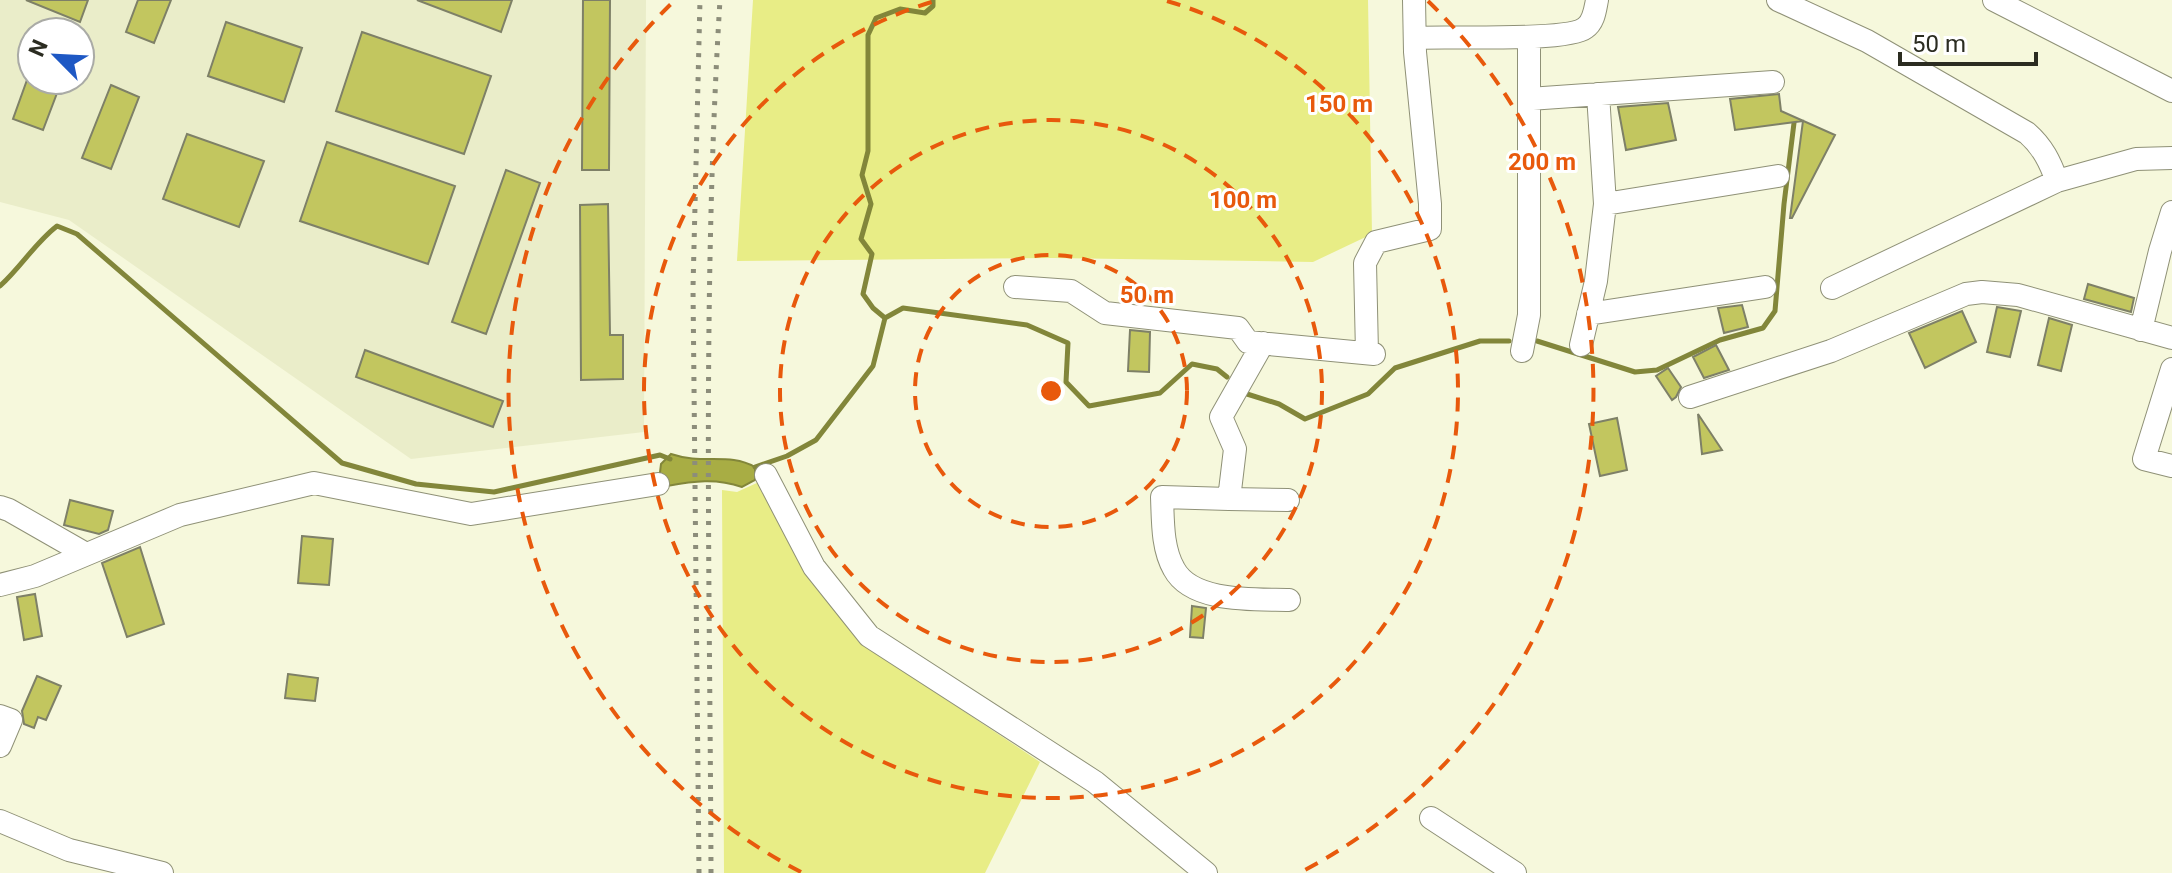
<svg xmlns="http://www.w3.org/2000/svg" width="2172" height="873" viewBox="0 0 2172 873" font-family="Roboto,sans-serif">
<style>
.built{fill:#eaedc9;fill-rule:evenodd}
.green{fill:#e8ed86}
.water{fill:#a8ad44;stroke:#82863a;stroke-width:2}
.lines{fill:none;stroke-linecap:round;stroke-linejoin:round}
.stream{stroke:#82863a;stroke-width:5}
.building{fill:#c2c65f;stroke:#7e8067;stroke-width:2}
.street-casing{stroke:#8f9177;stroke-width:24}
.street{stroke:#fff;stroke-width:22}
.rail{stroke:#8c8d7a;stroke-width:5;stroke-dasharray:4 8;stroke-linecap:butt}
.ring{fill:none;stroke:#e8590c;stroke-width:4;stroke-dasharray:14 10}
.centre{fill:#e8590c;stroke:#fff;stroke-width:4}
.ring-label{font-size:24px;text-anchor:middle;font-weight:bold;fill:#e8590c;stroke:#fff;stroke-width:6;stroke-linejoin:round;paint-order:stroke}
</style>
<rect width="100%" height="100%" fill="#f6f8dc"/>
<path class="built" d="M0,0H646L644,432L411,459L69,220L0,202ZM32,32H80V80H32Z"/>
<path class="green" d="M753,0H1368L1372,234L1313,262L1054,258L737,261Z
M759,482L806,566L858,641L1040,762L985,873H724L722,490L737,492Z"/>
<path class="water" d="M671,454C703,465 729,452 755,467V480L742,487C716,478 694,481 667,486L659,481L661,464Z"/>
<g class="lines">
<path class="stream" d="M0,286C21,267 35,243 57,226L77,234L342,463L416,484L494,492L660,455L670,459
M885,318L873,308L863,294L872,254L861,239L871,204L862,175L868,151V35L876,18L900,9L925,13L933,6V0
M1537,341L1635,372L1657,370L1720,340L1763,328L1775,311L1784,204L1794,123
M1247,394L1279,404L1305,419L1368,394L1395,368L1480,341H1509
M755,467L787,456L816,440L873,366L885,318L903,308L1027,325L1068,343L1066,382L1089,406L1160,393L1192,364L1217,369L1227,377"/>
</g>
<path class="building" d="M26,0H88L80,22Z
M138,0H171L154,43L126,32Z
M417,0H512L501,32Z
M583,0H610L609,170H582Z
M226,22L302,48L284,102L208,76Z
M362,32L491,76L464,154L336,111Z
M27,80H62L43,130L13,119Z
M111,85L139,97L111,169L82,158Z
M1779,94L1781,111L1835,135L1792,218H1790L1803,121L1735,130L1730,99Z
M1668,103L1676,140L1626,150L1618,107Z
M187,134L264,161L239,227L163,199Z
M327,142L455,186L428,264L300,221Z
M506,170L540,183L486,334L452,322Z
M608,204L610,335H623V379L581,380L580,205Z
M2088,284L2134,298L2131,312L2084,299Z
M1742,305L1748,327L1724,333L1718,308Z
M1997,307L2021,311L2010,357L1987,352Z
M1962,311L1976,342L1925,368L1909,333Z
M2049,318L2072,325L2061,371L2038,365Z
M1130,330L1150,332L1149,372L1128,371Z
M1716,345L1729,370L1704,378L1693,357Z
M365,350L503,401L493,427L356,377Z
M1668,368L1681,387L1676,397L1672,400L1656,376Z
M1698,414L1722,450L1702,454Z
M1617,418L1627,470L1600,476L1589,424Z
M70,500L113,511L108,530L99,534L64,525Z
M302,536L333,539L329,585L298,583Z
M140,547L164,624L127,637L102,563Z
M35,594L42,636L24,640L17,597Z
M1192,606L1206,608L1203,638L1190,637Z
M288,674L318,678L315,701L285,698Z
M37,676L61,686L46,720L38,717L34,728L24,724L22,711Z"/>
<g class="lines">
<defs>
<path id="street" d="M1778,0L1867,41L2027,133C2043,147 2050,162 2057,181
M1994,0L2172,91
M1415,38C1445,36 1567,42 1585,28C1594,22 1595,10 1597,0
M1529,99L1773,82
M1605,204L1778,176
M1015,287L1071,291L1105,313L1238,328L1248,342L1374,354
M1832,288L2057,181L2136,159L2172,158
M1588,314L1765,287
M2141,330L2160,251L2172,212
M1263,343L1221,417L1235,449L1229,499L1288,500
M1581,345L1596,281L1605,204L1598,94
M1522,351L1529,315V37
M1367,353L1365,263L1376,242L1430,229V204L1415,52L1414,0
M2172,369L2144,459L2172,466
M1690,397L1831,351L1966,294L1982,292L2018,295L2172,338
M766,475L814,567L869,636L1095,782L1206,873
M1229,499L1162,497C1163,521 1162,548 1174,569C1192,603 1255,599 1289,600
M0,507L9,510L86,554
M0,585L35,576L180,515L314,483L471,514L658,484
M0,716L11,720L0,746
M1431,818L1515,873
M0,821L69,850L162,873"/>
</defs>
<use href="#street" class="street-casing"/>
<use href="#street" class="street"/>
<path class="rail" d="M699,873L693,288L700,0
M711,873C710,582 702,291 720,0"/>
</g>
<g class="ring">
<circle cx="1051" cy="391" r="136"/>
<circle cx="1051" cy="391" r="271"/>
<path d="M1167 1A407 407 0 1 1 935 1"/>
<path d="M801 872A542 542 0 0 1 674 1M1428 1A542 542 0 0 1 1301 872"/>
</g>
<circle cx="1051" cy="391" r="12" class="centre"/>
<g class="ring-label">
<text x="1339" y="112">150 m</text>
<text x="1542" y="170">200 m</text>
<text x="1243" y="208">100 m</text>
<text x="1147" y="303">50 m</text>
</g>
<g transform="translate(56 56) rotate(294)"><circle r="38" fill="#ffffff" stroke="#aaaba6" stroke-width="2"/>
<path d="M0-6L14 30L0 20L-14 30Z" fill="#1e58c4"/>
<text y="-12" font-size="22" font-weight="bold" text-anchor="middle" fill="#2b2c21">N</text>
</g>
<path d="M1900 52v12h136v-12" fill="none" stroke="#2b2c21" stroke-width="4"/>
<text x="1912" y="52" font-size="24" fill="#2b2c21" stroke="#ffffff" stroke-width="6" paint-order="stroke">50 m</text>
</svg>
